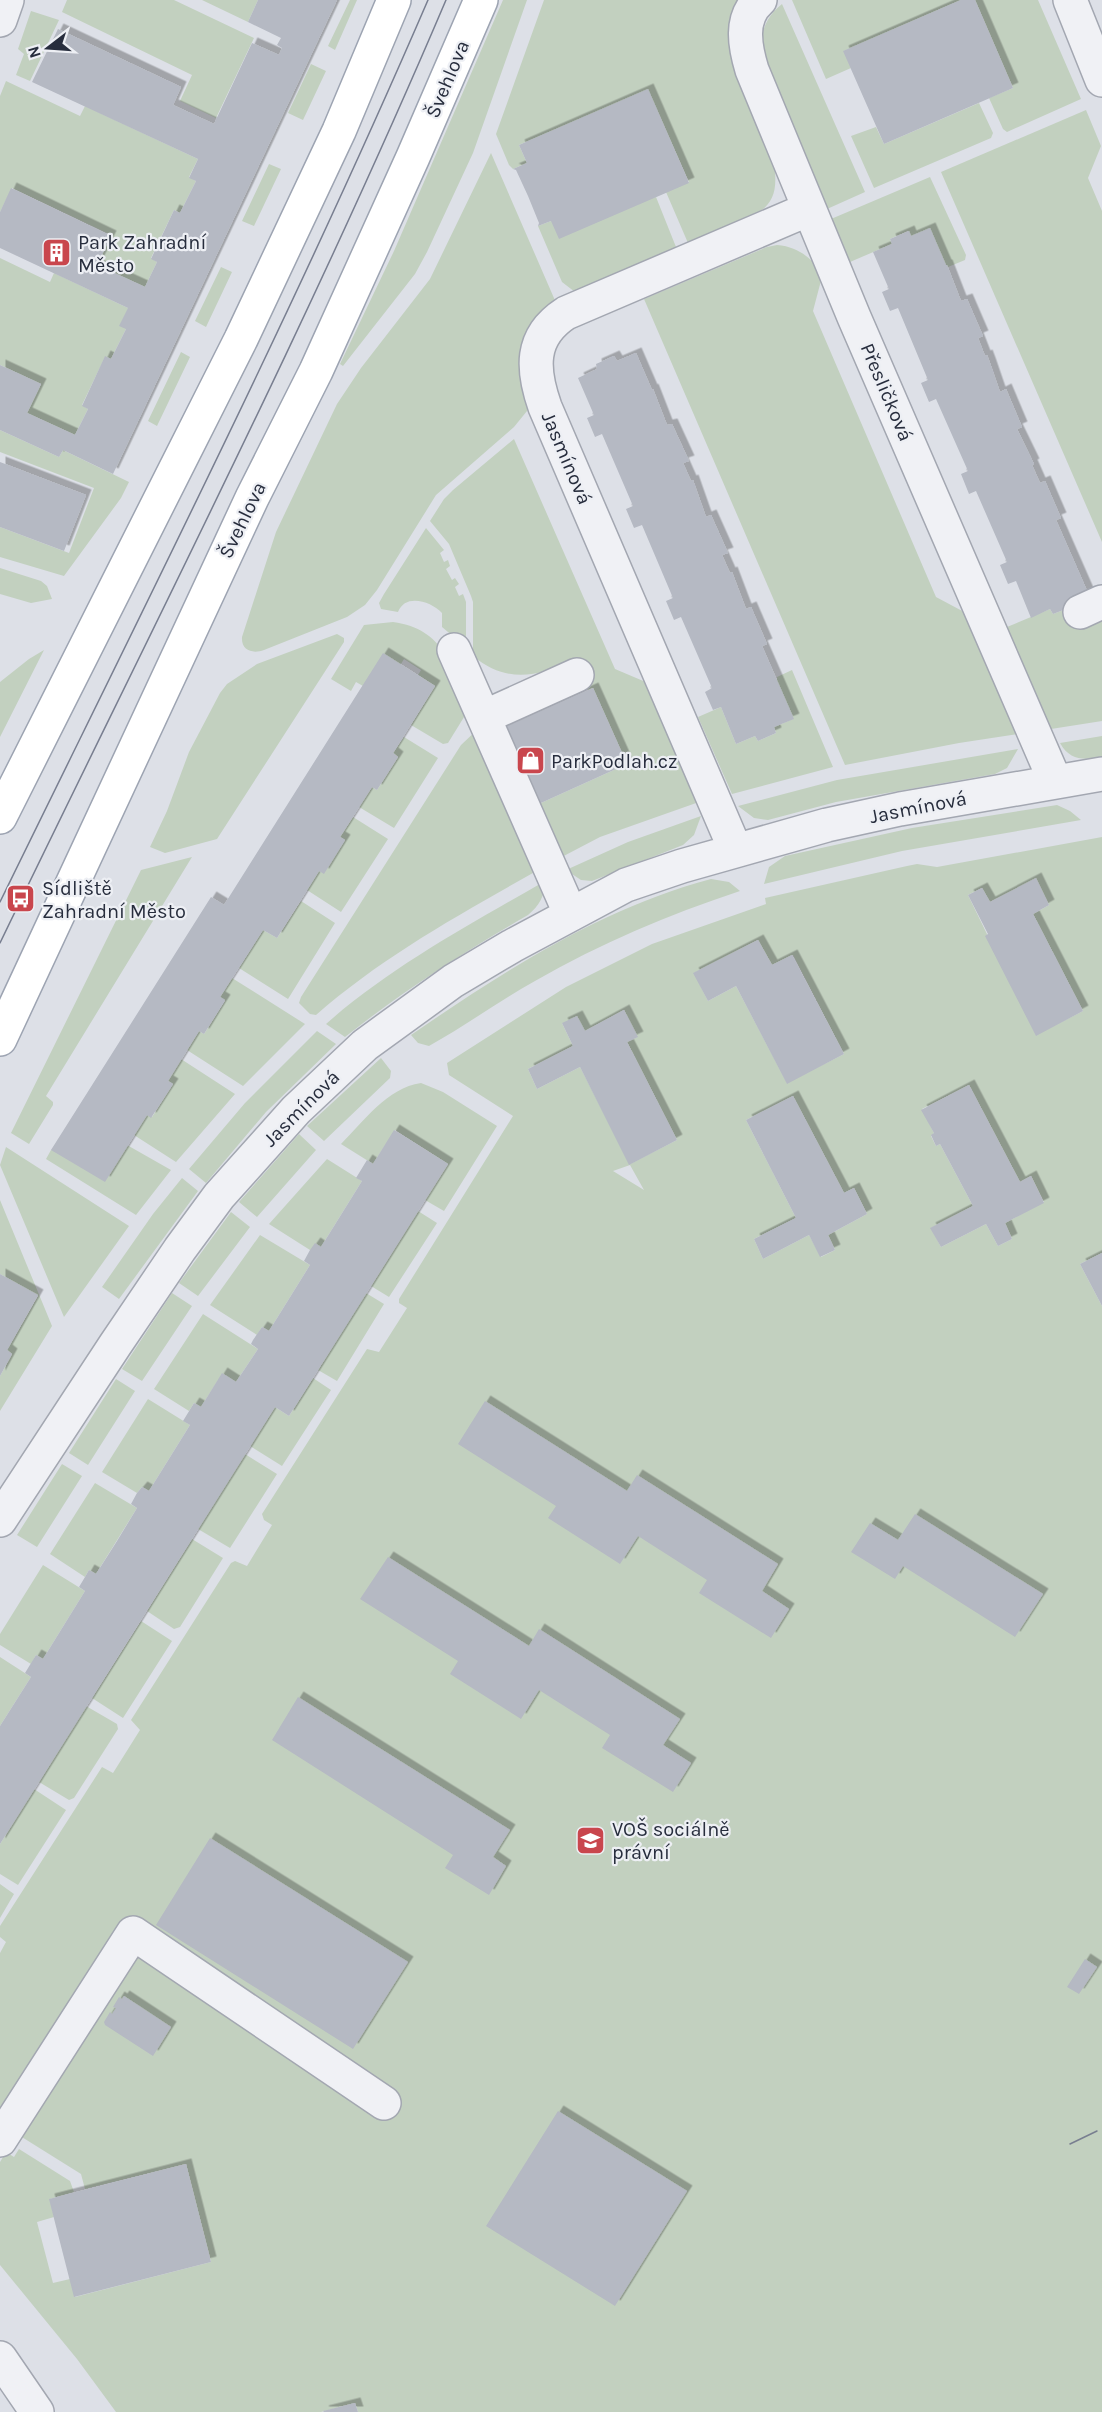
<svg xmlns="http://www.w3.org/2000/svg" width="1102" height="2412" viewBox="0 0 1102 2412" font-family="Karla,sans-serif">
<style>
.green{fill:#c2d0bf;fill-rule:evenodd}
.building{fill:#b5b9c3;filter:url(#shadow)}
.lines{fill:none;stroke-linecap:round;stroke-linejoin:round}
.minor-casing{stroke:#a3a7b1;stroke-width:36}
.major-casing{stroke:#9da4b2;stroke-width:36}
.minor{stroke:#f0f1f5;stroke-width:33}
.major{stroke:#fff;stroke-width:33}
.tram{stroke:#787e90;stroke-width:1.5}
.labels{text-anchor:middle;stroke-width:4.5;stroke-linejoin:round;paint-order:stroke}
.street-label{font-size:20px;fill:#272d3d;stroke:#edeff4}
.poi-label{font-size:20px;fill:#272d3d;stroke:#edeff4;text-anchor:start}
</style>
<defs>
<filter id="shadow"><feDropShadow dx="5.5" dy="-5.5" stdDeviation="0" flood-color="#0004"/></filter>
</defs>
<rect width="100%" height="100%" fill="#dde0e7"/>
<path class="green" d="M67,0H174L254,38L216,118L180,101L192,75L62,12Z
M202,0H258L248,22Z
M350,0H357L335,50L328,46Z
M503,0H527L473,153L427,252L415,274L343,366L340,364L394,251Z
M544,0H738C734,10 730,20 729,31C728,61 762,132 774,163C780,204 766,211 732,225C717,231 702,237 688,243L666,192L689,182L648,90L519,145L527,163L513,169L509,165L496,134Z
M792,0H961L844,51L851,68L826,79Z
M975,0H1038L1081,99L1007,132L1003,129L989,98L1013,88Z
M782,4L865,192L827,209L763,60C759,37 763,19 782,4Z
M31,11L59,20L30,81L16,75L24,54L18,49Z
M311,64L326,71L303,120L288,113Z
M6,81L80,116L85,106L198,159L189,177L196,181L180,213L174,210L151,258L157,262L145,287L97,265L111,235L12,188L0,212V96Z
M979,103L993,133L991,138L874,188L851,136L876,127L884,144Z
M1086,110L1101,146L1088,178L1102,211V542L941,172Z
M491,153L557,305L527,411L514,427L436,495L377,590L365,605L347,617L264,650C253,654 241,651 242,637L276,532L337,404L361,368L430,279Z
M269,164L281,169L254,226L242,221Z
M930,177L966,255L965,260L948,267L911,236L908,231L890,239L892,244L850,262L831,219Z
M656,197L678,252L575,292L562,282L538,226L551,221Z
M777,245C799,247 809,257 823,273L813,311L936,597L966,613L1018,734L959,743L845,765L644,299L767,247Z
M0,258L50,282L54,273L128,308L126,329L111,359L105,357L82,405L88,409L75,435L27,413L41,384L0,365Z
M221,267L232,272L206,327L195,321Z
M181,352L190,357L157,426L148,421Z
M0,430L59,457L63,450L129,482L121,498L64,576L0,557V527L69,553L94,488L0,452Z
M514,439L615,669L648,683L699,802L600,837L558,859L532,807L627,764L593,688L588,690L574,662C536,676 507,684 473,656V602L471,596L449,544L430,521L444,499L453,490Z
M426,528L444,550L440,553L444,562L448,560L450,566L446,569L452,580L455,578L459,584L455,587L459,596L463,594L466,602V647L442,627V613C431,601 405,593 398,612L381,609L379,603L384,594Z
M0,568L41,581L47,586L52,599L31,603L0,594Z
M1071,607L1102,613V721L1051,729L1007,627L1050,609L1053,614Z
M393,622C445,629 451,667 469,709L448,743L443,744L411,725L435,686L418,675L421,670L404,659L401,664L363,686L356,682L351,691L331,679L364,625Z
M337,634L344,638V642L217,839L165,853L150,847L167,811L189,752L220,693L227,684L257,664Z
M44,650L0,737V682L29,659Z
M792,670L833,767L732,794L698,717L721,707L736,744L755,736L758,741L776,733L774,727L793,719L777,682V677Z
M479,728L540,869C462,913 383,956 316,1015L310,1014L299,1003L301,997L461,745Z
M1102,736V757C1084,760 1070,761 1060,743Z
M404,737L438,758L394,828L359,807L372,787L377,790L398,757L393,753Z
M1018,749L1007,768L995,774L836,802L768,820L754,818L738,806L837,780Z
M1057,805L1070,811L1081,820L902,851L764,884L769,867L785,856L912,828Z
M701,816L694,835L683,845L592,881L581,880L566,870L628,842Z
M353,817L388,839L341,912L307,890L319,871L324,873L345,840L340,837Z
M1102,837V1253L1080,1264L1102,1306V2412H358L355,2403L321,2412H116L77,2359L0,2265V2162L6,2152L14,2157L19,2149L70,2181L74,2192L50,2199L54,2217L37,2222L53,2283L70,2279L75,2297L211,2262L186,2164L85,2189L81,2174L17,2134L0,2126V1953L6,1942L0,1937V1926L102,1767L113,1773L140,1730L131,1720L231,1563L235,1561L247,1566L272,1525L264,1520L262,1514L367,1349L379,1352L407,1308L399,1303V1299L513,1116L449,1075L447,1063L566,987L652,944L766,904L765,898L907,866L917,864L937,867ZM1036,879L1049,905L1033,914L1083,1011L1036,1035L968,895L982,888L990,902ZM758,940L772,965L793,955L844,1054L787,1083L736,986L708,1001L694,973ZM624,1010L637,1037L627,1042L677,1140L630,1164L580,1067L537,1089L528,1069L573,1046L562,1023L585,1031ZM969,1085L1020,1182L1031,1176L1044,1202L1005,1223L1012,1239L998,1246L986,1224L941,1247L931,1228L973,1206L940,1144L936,1146L931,1136L934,1133L922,1109ZM793,1096L844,1193L854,1188L867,1214L828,1235L835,1250L821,1257L809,1235L763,1259L754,1239L796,1218L746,1120ZM630,1165L644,1190L613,1171Z
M192,857L46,1096L53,1102V1105L29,1144L11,1133L141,870Z
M711,879L729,882L740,891C668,915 601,943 535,981C499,1001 465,1026 429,1046L418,1043L411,1035C504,971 602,908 711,879Z
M545,881C545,896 539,906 528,915C464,952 403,991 345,1037L326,1024C392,966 469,925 545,881Z
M301,901L335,923L288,999L239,968L263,930L277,938Z
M232,978L305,1024L243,1086L187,1050L199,1031L204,1034L225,1001L220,997Z
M317,1031L336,1044L266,1112L206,1183L189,1169L245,1103Z
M381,1058L391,1071L390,1078L324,1141L307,1126Z
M181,1059L235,1094L176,1162L134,1135L147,1115L152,1117L173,1084L168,1081Z
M421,1083L443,1092L497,1126L444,1211L425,1200L448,1164L395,1130L373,1164L341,1144C364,1121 387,1088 421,1083Z
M299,1134L316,1150L257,1217L239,1202Z
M127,1145L171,1170L136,1215L46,1159L51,1150Z
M6,1147L129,1226L64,1317L0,1165Z
M327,1159L362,1181L321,1247L310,1250L269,1224Z
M182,1178L198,1191L119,1299L102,1287L153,1214Z
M0,1200L52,1326L0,1411V1376L12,1354L7,1350L38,1296L0,1274Z
M418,1211L437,1223L389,1297L371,1286Z
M231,1212L250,1227L198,1296L179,1283Z
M260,1235L310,1265L269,1331L262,1327L257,1335L210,1305Z
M172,1293L192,1306L142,1381L122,1369Z
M366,1293L384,1304L337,1381L318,1370Z
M203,1314L258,1349L236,1382L222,1374L201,1407L194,1403L189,1411L154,1389Z
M313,1378L331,1390L282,1466L250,1446L275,1407L289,1416Z
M116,1379L135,1391L88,1465L69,1453Z
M148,1399L190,1425L149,1491L142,1487L137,1493L102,1472Z
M245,1454L277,1474L230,1548L198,1529Z
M62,1464L82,1476L37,1547L17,1535Z
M95,1483L137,1508L96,1574L89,1570L85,1577L50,1554Z
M192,1539L223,1558L180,1627L174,1629L147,1611Z
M43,1565L85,1591L43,1659L36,1655L31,1664L0,1645V1634Z
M141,1621L172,1641L123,1718L92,1698Z
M0,1657L31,1677L0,1726Z
M86,1706L117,1724L118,1729L74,1798L69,1800L39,1782Z
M34,1789L66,1810L18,1885L0,1874V1844Z
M0,1884L14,1894L0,1918Z"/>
<path class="building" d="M258,0H337L113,474L63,450L59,457L0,430V365L41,384L27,413L75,435L88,409L82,406L105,356L111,359L126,329L119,326L128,308L0,248V212L11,188L111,236L97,265L145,287L157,262L151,259L174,210L180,213L196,181L189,178L198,159L32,82L58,29L181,87L173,105L214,124L252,43L279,55L282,48L277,45L281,38L248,22Z
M961,0H975L1013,88L884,144L843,51Z
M648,89L689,183L559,239L551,221L538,226L539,223L528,196L516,170L513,169L527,163L519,145Z
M930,228L946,265H947L961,301L967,299L983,336L978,338L985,356L987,355L990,363L1000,392L1006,389L1022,427L1017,429L1034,464L1032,465L1040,483L1045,481L1061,518L1056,520L1088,593L1071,607L1053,614L1050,609L1031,618L1016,581L1008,584L1000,565L1007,562L976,491L969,494L961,474L968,471L936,399L929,402L921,383L928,380L898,308L890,311L882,292L889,289L873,252L892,244L890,239L909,231L911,236Z
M636,353L652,390L653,389L667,425L672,424L689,461L683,463L691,481L693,480L706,517L711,515L728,553L722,555L730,573L732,572L746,609L751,607L767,644L762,646L794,719L774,727L776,733L758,741L755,736L736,744L721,707L713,710L705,692L712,688L681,617L674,620L666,601L673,598L642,525L634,528L626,509L633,506L602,434L595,437L587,418L594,415L578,378L597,369L596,364L614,356L617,361Z
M0,462L86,495L64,551L0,527Z
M383,653L435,686L393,753L398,757L377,790L372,787L340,837L345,840L324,874L319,871L277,938L263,930L220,997L225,1000L204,1034L199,1031L168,1081L173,1084L151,1118L147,1115L105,1182L51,1150L211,897L224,905Z
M593,688L627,764L532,807L499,730Z
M1036,878L1049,905L1033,914L1083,1011L1036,1036L985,936L988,934L968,895L982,888L990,902Z
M758,940L772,965L792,955L844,1054L787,1084L736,986L708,1001L693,973Z
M624,1010L638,1037L627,1042L677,1140L629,1165L580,1067L537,1089L528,1069L573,1046L562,1023L577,1016L585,1031Z
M969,1085L1020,1182L1031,1176L1044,1203L1005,1223L1012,1239L998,1246L986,1224L941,1247L930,1228L973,1206L940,1144L936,1146L931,1135L934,1133L921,1110Z
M793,1096L844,1193L854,1188L867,1214L828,1235L835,1250L820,1257L809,1235L763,1259L754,1239L796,1218L746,1120Z
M394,1130L448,1164L289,1416L275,1407L0,1844V1726L31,1677L25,1673L36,1655L43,1659L85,1591L79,1587L85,1577L89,1570L96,1574L117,1541L137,1508L131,1504L137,1493L142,1487L149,1491L190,1425L183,1421L194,1403L201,1407L222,1373L236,1382L258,1349L251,1344L253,1340L262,1327L269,1331L310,1265L304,1261L310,1250L315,1243L321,1247L362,1181L356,1178L367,1160L373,1164Z
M1102,1253V1306L1080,1264Z
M0,1274L38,1295L7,1350L12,1354L0,1376Z
M485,1401L627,1491L637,1475L778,1564L762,1591L789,1609L771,1638L699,1593L707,1580L638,1536L620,1564L548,1518L556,1506L458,1444Z
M915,1514L1043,1594L1015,1637L903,1566L895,1579L851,1552L870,1523L898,1540Z
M388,1557L529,1646L539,1629L680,1719L663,1745L691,1763L673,1792L602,1748L610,1735L539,1690L521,1719L450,1674L458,1661L360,1599Z
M298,1697L510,1830L493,1857L506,1866L489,1895L445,1868L453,1855L272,1740Z
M210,1838L408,1962L353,2049L156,1925Z
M1085,1959L1097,1967L1079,1994L1067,1987Z
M124,1996L171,2027L153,2056L105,2025L104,2022L110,2012L112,2014L116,2008L113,2007L119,1997L122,1999Z
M558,2111L687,2191L615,2306L486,2226Z
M186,2164L211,2262L74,2297L49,2199Z
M355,2403L358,2412H324L323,2411Z"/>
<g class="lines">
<defs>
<path id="minor" d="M760,0C739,18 745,47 752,70L854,317L1055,781
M1070,0L1102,80
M0,20L7,0
M1080,612L1102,602
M454,650L570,913
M484,717L577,675
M735,849L545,407C532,370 529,337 566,313L809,209
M0,1520L115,1345L180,1249L219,1196L296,1110L365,1045L453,981L512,946L626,885L682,866L827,825L900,809L1102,774
M0,2140L133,1933L384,2103
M0,2358L37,2412"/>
<path id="major" d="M0,817L241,339L339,131L394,0
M0,1039L252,498L316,371L413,157L481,0"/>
</defs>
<use href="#minor" class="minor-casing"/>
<use href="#major" class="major-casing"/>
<use href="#minor" class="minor"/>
<use href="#major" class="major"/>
<path class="tram" d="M0,902C146,603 296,306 428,0
M0,943C151,630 310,320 446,0
M1070,2144L1097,2131"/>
</g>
<defs>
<symbol id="building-square" viewBox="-11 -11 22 22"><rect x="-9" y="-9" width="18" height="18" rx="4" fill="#c9464d" stroke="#edeff4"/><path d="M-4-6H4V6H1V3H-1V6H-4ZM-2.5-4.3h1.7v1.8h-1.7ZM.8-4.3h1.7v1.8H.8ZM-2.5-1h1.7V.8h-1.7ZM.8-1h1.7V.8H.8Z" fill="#fff"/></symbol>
<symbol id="shop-square" viewBox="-11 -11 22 22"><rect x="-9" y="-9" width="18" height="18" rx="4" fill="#c9464d" stroke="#edeff4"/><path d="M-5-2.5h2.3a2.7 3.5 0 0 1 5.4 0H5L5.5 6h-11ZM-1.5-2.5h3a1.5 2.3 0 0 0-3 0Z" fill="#fff"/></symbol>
<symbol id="bus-square" viewBox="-11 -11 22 22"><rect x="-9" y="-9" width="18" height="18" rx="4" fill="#c9464d" stroke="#edeff4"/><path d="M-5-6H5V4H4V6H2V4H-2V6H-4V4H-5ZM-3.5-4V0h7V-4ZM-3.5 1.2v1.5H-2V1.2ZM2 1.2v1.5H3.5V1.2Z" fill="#fff"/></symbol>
<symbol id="university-square" viewBox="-11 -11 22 22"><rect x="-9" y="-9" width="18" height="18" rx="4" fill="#c9464d" stroke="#edeff4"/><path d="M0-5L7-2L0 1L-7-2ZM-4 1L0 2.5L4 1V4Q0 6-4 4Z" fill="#fff"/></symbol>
</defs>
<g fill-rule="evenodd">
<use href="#building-square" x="40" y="236" width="33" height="33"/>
<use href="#shop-square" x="514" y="744" width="33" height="33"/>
<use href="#bus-square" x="4" y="882" width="33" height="33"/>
<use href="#university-square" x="574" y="1824" width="33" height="33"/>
</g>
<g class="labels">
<g class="street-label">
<text transform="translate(447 79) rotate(-67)" y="7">Švehlova</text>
<text transform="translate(887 392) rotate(67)" y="7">Přesličková</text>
<text transform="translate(567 458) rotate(67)" y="7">Jasmínová</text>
<text transform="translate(242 520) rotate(-64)" y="7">Švehlova</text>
<text transform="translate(918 807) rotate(-11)" y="7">Jasmínová</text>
<text transform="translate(301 1108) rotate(-45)" y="7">Jasmínová</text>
</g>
<g class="poi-label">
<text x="78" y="249">Park Zahradní<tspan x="78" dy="23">Město</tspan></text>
<text x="551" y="768">ParkPodlah.cz</text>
<text x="42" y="895">Sídliště<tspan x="42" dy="23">Zahradní Město</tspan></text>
<text x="612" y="1836">VOŠ sociálně<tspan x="612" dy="23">právní</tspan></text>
</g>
</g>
<g transform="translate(48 48) rotate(253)" stroke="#edeff4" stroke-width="4.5" paint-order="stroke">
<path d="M0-4.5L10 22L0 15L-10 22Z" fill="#272d3d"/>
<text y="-9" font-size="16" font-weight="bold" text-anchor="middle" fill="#272d3d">N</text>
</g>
</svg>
